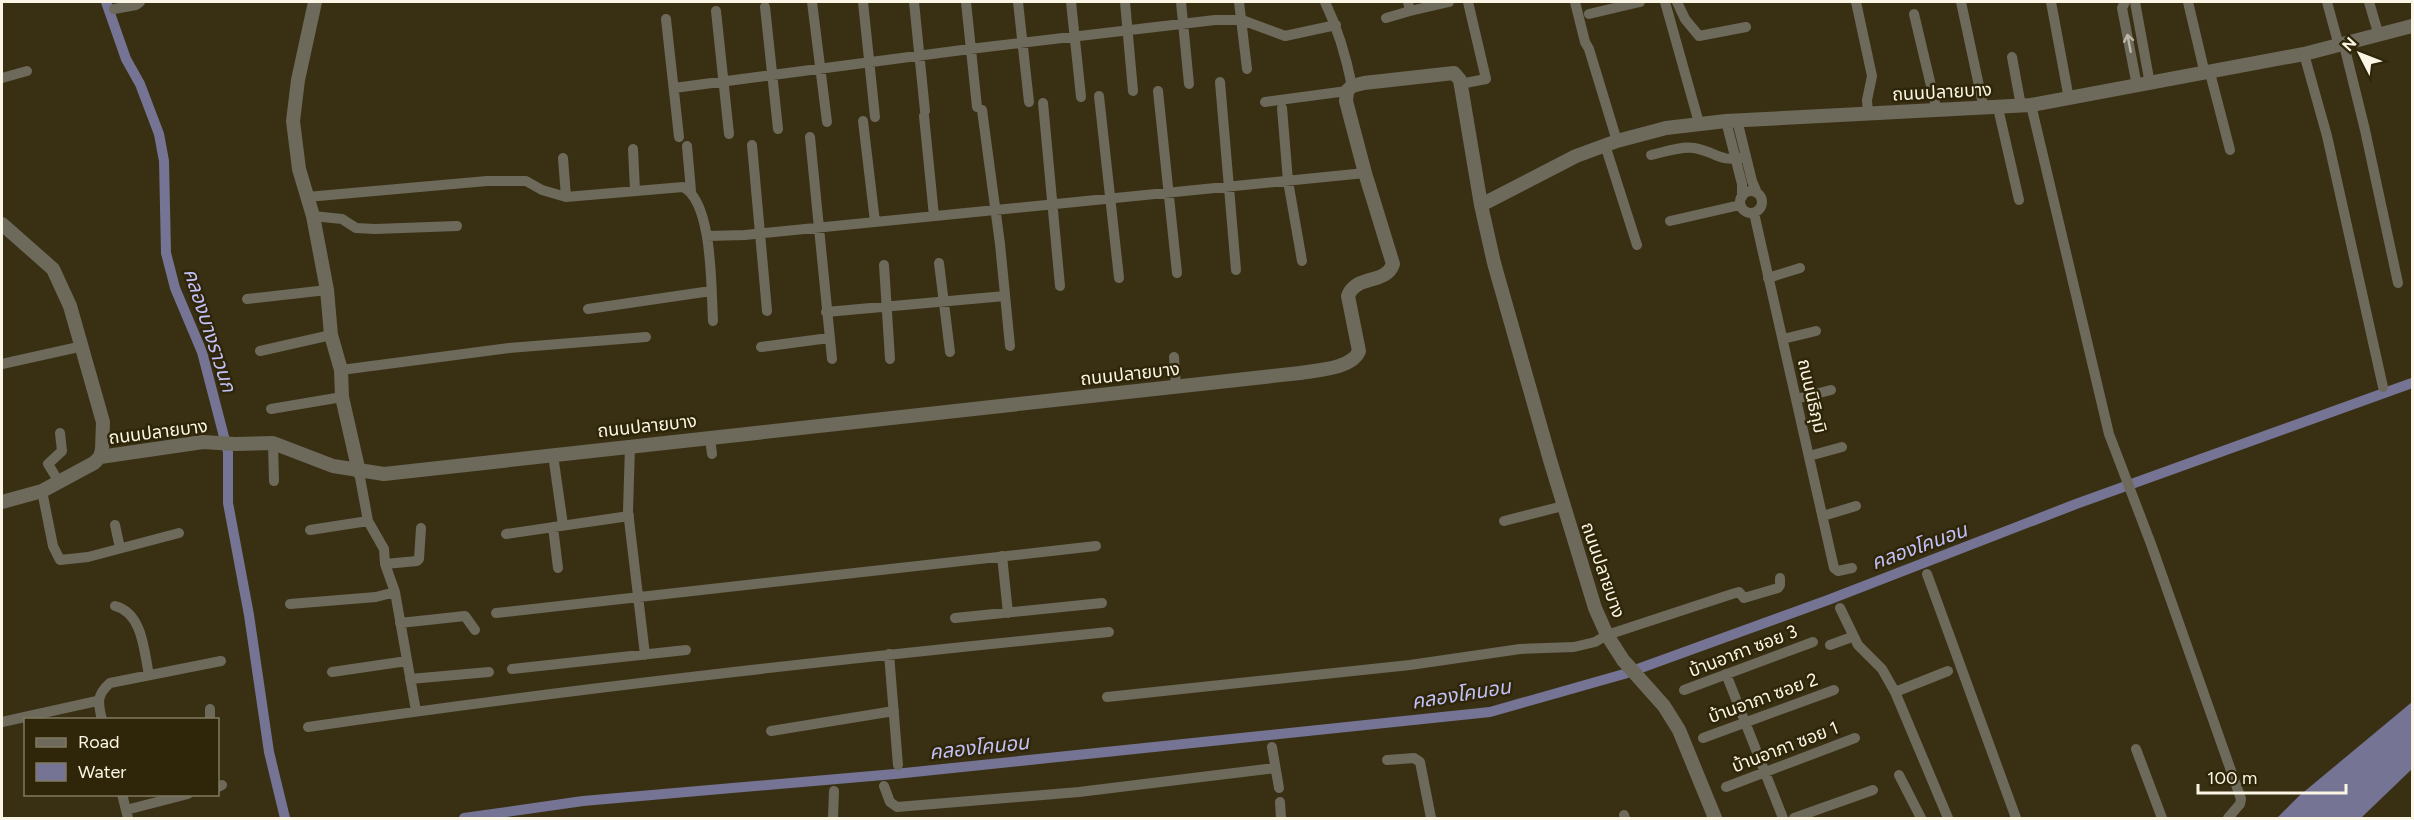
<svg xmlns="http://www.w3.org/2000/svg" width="2414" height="820" viewBox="0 0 2414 820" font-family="Figtree,'Noto Sans Thai',sans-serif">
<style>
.water{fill:#757494}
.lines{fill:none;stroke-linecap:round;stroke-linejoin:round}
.canal{stroke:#757494;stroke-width:10}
.minor{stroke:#6d695b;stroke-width:10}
.tertiary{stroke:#6d695b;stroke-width:14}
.oneway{stroke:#bbb6a6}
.labels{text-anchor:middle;stroke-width:5;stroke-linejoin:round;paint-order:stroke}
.street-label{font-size:18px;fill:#faf5e4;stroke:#2f2609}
.water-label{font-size:20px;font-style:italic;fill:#c3c1f9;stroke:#2f2609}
</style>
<rect width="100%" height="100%" fill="#393014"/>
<path class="water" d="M2412,702V769L2361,818H2277L2299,796Z"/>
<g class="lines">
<path class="canal" d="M106,2L126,59L140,84L159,134L164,161L166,253L175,288L202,352L228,452V503L249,615L269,752L285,818
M464,818L583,801L895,774L1490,712L1624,674L1828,600L2076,504L2412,383"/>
<path class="minor" d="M812,2L827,122
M863,2L875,117
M914,2L925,111
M966,2L977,107
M1018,2L1029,102
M1071,2L1081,97
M1125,2L1133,91
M1181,2L1189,84
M1239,2L1247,69
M1325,2C1338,29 1346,56 1352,86
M1408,2L1410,11L1449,2
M1575,2L1585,42L1589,49L1617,141
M1665,2L1699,123
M1677,2L1685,19L1699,36L1746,27
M1856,2L1872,76L1867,100L1868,114
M1961,2L1984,109
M2051,2L2069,99
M2125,2L2122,8L2137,86
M2135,2L2150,84
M2188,2L2205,74
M2327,2L2339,46
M2369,2L2379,36
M765,7L778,129
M114,9L136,5L140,2
M716,11L729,134
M1589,14L1640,2
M1914,14L1937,111
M1386,18L1410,11
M666,19L679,137
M2344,45L2365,130L2398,283
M2304,54L2327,136L2383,387
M2012,57L2021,106
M2210,73L2230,150
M2,78L27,71
M1220,82L1236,270
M1460,84L1486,79L1468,2
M674,88L970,49L1215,20H1242L1285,36L1336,25
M1158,91L1177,273
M1099,96L1119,278
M1265,102L1347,91
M1043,103L1060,286
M2031,105L2109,434L2151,544L2241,799L2240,804L2228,818
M1282,108L1288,181L1302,261
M1998,108L2019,200
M982,110L1000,244L1010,346
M924,116L934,216
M1737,120L1752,181L1757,193
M863,121L875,222
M1726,121L1742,184V197
M810,137L832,359
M752,145L767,311
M1605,145L1637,245
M687,146L691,191
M633,149L635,190
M1651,155C1664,152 1681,146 1694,148C1718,152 1717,163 1746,157
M563,158L566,197
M1740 202a11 11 0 1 1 22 0a11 11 0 1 1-22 0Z
M307,197L487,181H526L542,190L566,197L683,187C713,202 711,288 713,321
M1754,213L1834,568L1838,571L1852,568
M313,216L342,219L356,228L375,229L457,226
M1670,221L1740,205
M707,236L745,235L1365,173
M939,263L950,352
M884,265L890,359
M1768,278L1800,268
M247,299L327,290
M588,309L711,291
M826,312L1005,296
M1783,339L1816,331
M761,347L829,338
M260,351L331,335
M1174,357L1176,387
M2,364L83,346
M341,370L509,348L646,337
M1796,399L1831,390
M271,409L342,397
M710,438L712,454
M273,443L274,481
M630,446L628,511L645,655
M553,455L563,525
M1809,456L1842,447
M359,472L368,521L384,549L385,564L395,592L416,711
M59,482L48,464L62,451L60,433
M42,491L53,546L60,560L88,557L179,533
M1823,516L1856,506
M1504,521L1563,506
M115,525L120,548
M553,527L558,568
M310,530L368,521
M506,534L629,516
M1002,556L1008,613
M385,564L417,561L419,559L421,528
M1927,574L2016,818
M290,604L376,597L395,592
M115,606C143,613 144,652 149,675
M1840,608L1858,645L1882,669L1895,692L1948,818
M496,613L1096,546
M955,618L1102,603
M400,623L465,616L475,630
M1830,645L1852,637
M889,654L898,765
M512,669L686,650
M332,672L407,661
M1726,674L1783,818
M410,679L489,672
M1684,690L1813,642
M1895,692L1948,671
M1107,697L1410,665L1520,649L1574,647L1595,642L1607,635L1732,594L1739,592L1744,598L1778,588L1780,585V578
M210,709V720
M102,720C98,703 96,695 110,683L221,661
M2,722L97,701
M308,727C574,688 842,659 1109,632
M771,731L894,711
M1703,738L1834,690
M1272,747L1279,788
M2136,749L2162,818
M1387,760L1414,758L1420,762L1431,818
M1899,775L1921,818
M884,786L890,802L897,807L1079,792L1275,768
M218,787L222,785
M1726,787L1855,738
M122,794L128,818
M1280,802L1281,818
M126,810L188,794
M1624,815L1625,818
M833,818L834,791
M1794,818L1873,790"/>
<path class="tertiary" d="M315,2L298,80L293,121L299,169L313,216L327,290L331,335L341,370L342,397L359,472
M1481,205L1576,156L1617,141L1666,128L1726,121L2031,105L2304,54L2412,26
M2,224L53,269L70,306L103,422L102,449L100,457L94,463L42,491L2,502
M100,457L203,442L235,444L273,443L333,466L384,474L1300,373C1316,370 1352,369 1359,351L1348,296C1356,274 1386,285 1393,264L1365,173L1346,101L1347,91L1352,86L1364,83L1454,73L1460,80L1481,205L1494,263L1550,460L1595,608L1607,635L1623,660L1664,706L1679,730L1715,818"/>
</g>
<defs><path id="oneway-shaft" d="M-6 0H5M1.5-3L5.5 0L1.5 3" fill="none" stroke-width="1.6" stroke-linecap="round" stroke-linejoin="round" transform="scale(1.5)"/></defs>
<use class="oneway" href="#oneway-shaft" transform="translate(2129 43) rotate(-101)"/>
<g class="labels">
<g class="street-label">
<text transform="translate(1942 92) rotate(-3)" y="6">ถนนปลายบาง</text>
<text transform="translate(1130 374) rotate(-6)" y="6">ถนนปลายบาง</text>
<text transform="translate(1812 396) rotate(77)" y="6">ถนนนิธิภุมิ</text>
<text transform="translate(647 426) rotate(-6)" y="6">ถนนปลายบาง</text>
<text transform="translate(158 432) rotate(-7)" y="6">ถนนปลายบาง</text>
<text transform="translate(1603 570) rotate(71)" y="6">ถนนปลายบาง</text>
<text transform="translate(1743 651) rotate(-21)" y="6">บ้านอาภา ซอย 3</text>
<text transform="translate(1763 698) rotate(-20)" y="6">บ้านอาภา ซอย 2</text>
<text transform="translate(1785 747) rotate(-21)" y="6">บ้านอาภา ซอย 1</text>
</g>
<g class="water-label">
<text transform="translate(210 330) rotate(72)" y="7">คลองบางราวนก</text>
<text transform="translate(1919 546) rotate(-20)" y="7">คลองโคนอน</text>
<text transform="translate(1461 694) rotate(-9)" y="7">คลองโคนอน</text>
<text transform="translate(979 747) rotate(-6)" y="7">คลองโคนอน</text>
</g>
</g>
<rect width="2414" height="820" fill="none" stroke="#faf5e4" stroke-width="6"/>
<rect x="24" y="718" width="195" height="78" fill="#2f2609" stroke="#807961" stroke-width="1.5"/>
<rect x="36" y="738" width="30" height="9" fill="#6d695b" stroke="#807961" stroke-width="1.5"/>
<text x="78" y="748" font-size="18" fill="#faf5e4">Road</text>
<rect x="36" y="763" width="30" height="18" fill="#757494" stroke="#807961" stroke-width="1.5"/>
<text x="78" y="778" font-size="18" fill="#faf5e4">Water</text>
<g transform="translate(2360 54) rotate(312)" stroke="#2f2609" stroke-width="4.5" paint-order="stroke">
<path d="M0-4.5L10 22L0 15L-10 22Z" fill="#faf5e4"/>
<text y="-9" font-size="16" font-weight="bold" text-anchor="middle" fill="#faf5e4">N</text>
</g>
<path d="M2198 784v9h148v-9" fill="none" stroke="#faf5e4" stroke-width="3"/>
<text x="2207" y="784" font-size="18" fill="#faf5e4" stroke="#2f2609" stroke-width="4.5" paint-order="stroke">100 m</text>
</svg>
